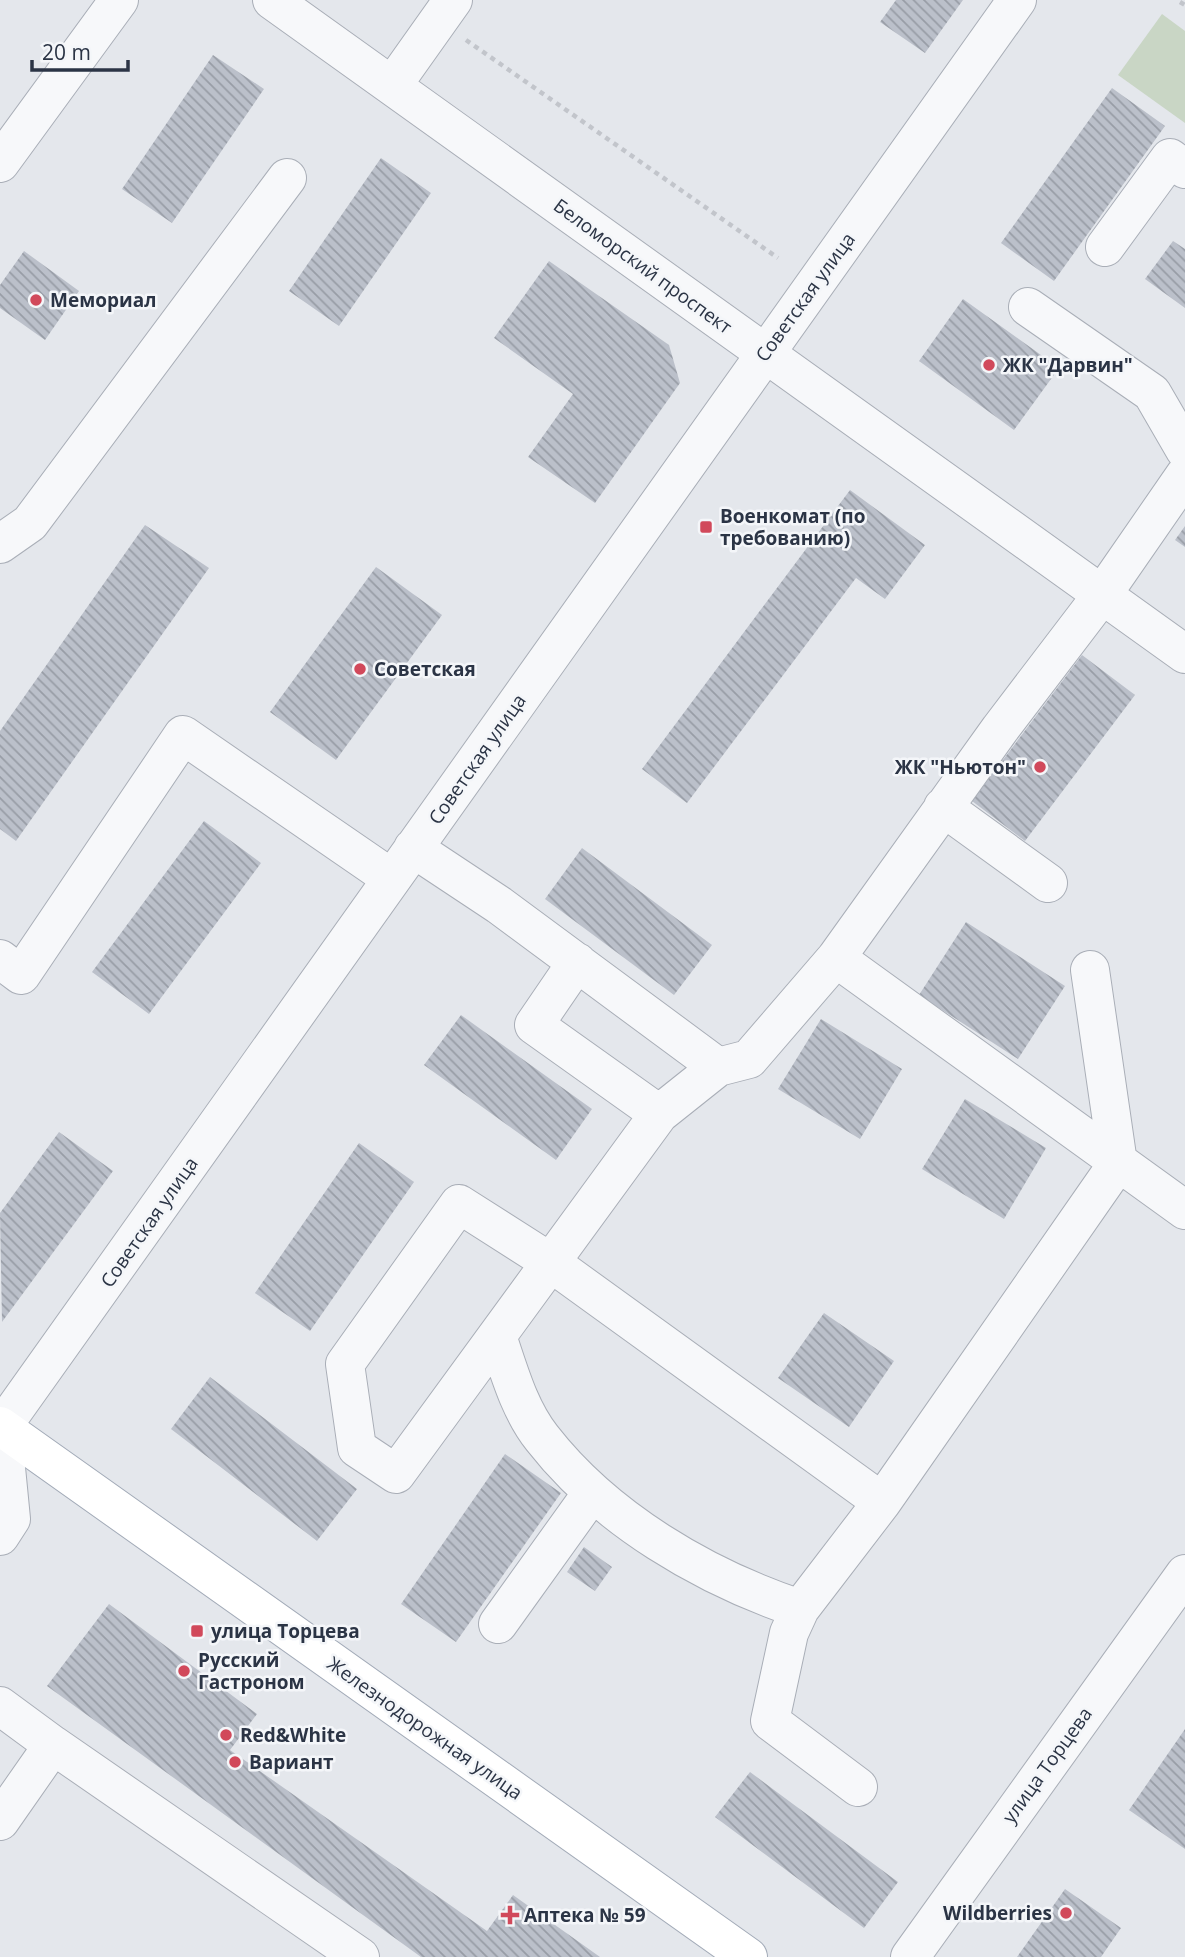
<svg xmlns="http://www.w3.org/2000/svg" width="1185" height="1957" viewBox="0 0 1185 1957" font-family="'Open Sans',sans-serif">
<style>
.green{fill:#c9d6c5}
.building{fill:url(#building-back-hatch)}
.lines{fill:none;stroke-linecap:round;stroke-linejoin:round}
.minor-casing{stroke:#a9aeb7;stroke-width:40}
.major-casing{stroke:#a3abb8;stroke-width:40}
.path{stroke:#c2c5cb;stroke-width:4.5;stroke-dasharray:5 5;stroke-linecap:butt}
.minor{stroke:#f7f8fa;stroke-width:38}
.major{stroke:#fff;stroke-width:38}
.poi-dot{fill:#d1495b;stroke:#f4f6f9;stroke-width:2.5}
.labels{text-anchor:middle;stroke-width:5;stroke-linejoin:round;paint-order:stroke}
.street-label{font-size:19px;fill:#2b3445;stroke:#f4f6f9}
.poi-label{font-size:19px;font-weight:bold;fill:#2b3445;stroke:#f4f6f9;text-anchor:start}
</style>
<defs>
<pattern id="building-back-hatch" width="6" height="6" patternUnits="userSpaceOnUse" patternTransform="scale(1.75)"><rect width="6" height="6" fill="#bbc0ca"/><path d="M-1 5l2 2M0 0l6 6M5-1l2 2" fill="none" stroke="#989da6"/></pattern>
</defs>
<rect width="100%" height="100%" fill="#e4e7ec"/>
<path class="green" d="M1162,14L1185,31V123L1118,75Z"/>
<path class="building" d="M896,0H963L925,53L880,22Z
M213,55L264,89L172,223L122,189Z
M1112,88L1165,126L1054,281L1001,243Z
M381,158L431,193L339,326L289,291Z
M1173,241L1185,249V308L1145,279Z
M24,251L79,291L45,340L0,308V285Z
M549,261L669,345L680,383L595,503L528,457L573,394L494,338Z
M963,299L1059,368L1014,430L919,361Z
M850,490L925,545L885,599L856,578L687,803L642,769Z
M145,525L209,568L16,841L0,829V731Z
M1185,526V547L1175,540Z
M376,567L442,615L336,760L270,712Z
M1082,655L1135,695L1025,841L972,801Z
M204,821L261,863L149,1014L92,972Z
M582,848L712,945L674,995L545,899Z
M966,922L1065,986L1018,1059L919,995Z
M461,1015L592,1109L556,1160L424,1065Z
M821,1019L902,1069L860,1139L778,1089Z
M965,1099L1046,1148L1004,1219L922,1169Z
M59,1132L113,1171L2,1322L0,1213Z
M359,1143L414,1182L310,1331L255,1293Z
M824,1313L894,1361L849,1427L778,1378Z
M210,1377L357,1489L317,1541L171,1429Z
M505,1454L561,1493L456,1642L401,1604Z
M584,1547L612,1567L595,1591L567,1572Z
M109,1604L257,1714L230,1750L487,1931L513,1895L600,1957H421L47,1686Z
M1185,1729V1849L1129,1810Z
M750,1772L898,1882L864,1928L715,1817Z
M1065,1889L1121,1928L1101,1957H1017Z"/>
<g class="lines">
<defs>
<path id="minor" d="M272,0L1185,654
M392,86L453,0
M0,163L119,0
M1105,247L1170,158L1185,169
M1028,307L1152,393L1185,450
M0,544L30,523L287,178
M943,807L1048,883
M413,848L499,905L718,1067L749,1059L836,958L1000,729L1102,595L1185,475
M836,958L1185,1210
M0,959L21,975L183,735L391,878
M577,962L534,1025L659,1114
M497,1336C509,1371 519,1409 542,1438C605,1519 704,1577 800,1609L882,1502L550,1262L459,1204L345,1364L357,1448L396,1474L659,1114L718,1067
M882,1502L1118,1163L1090,970
M0,1536L11,1519L2,1427L1017,0
M800,1609L789,1633L770,1721L858,1787
M498,1624L592,1493
M0,1706L53,1745L0,1821
M53,1745L360,1957
M910,1957L1185,1574"/>
<path id="major" d="M0,1426L748,1957"/>
</defs>
<use href="#minor" class="minor-casing"/>
<use href="#major" class="major-casing"/>
<path class="path" d="M1180,2L1185,5
M466,40L778,258"/>
<use href="#minor" class="minor"/>
<use href="#major" class="major"/>
</g>
<g class="poi-dot">
<circle cx="36" cy="300" r="7"/>
<circle cx="989" cy="365" r="7"/>
<rect x="699" y="520" width="14" height="14" rx="3.5"/>
<circle cx="360" cy="669" r="7"/>
<circle cx="1040" cy="767" r="7"/>
<rect x="190" y="1624" width="14" height="14" rx="3.5"/>
<circle cx="184" cy="1671" r="7"/>
<circle cx="226" cy="1735" r="7"/>
<circle cx="235" cy="1762" r="7"/>
<circle cx="1066" cy="1913" r="7"/>
<path d="M506.5 1904.5h7v7h7v7h-7v7h-7v-7h-7v-7h7z"/>
</g>
<g class="labels">
<g class="street-label">
<text transform="translate(643 266) rotate(36)" y="7">Беломорский проспект</text>
<text transform="translate(805 297) rotate(-54)" y="7">Советская улица</text>
<text transform="translate(477 759) rotate(-55)" y="7">Советская улица</text>
<text transform="translate(149 1222) rotate(-55)" y="7">Советская улица</text>
<text transform="translate(425 1728) rotate(35)" y="7">Железнодорожная улица</text>
<text transform="translate(1047 1765) rotate(-54)" y="7">улица Торцева</text>
</g>
<g class="poi-label">
<text x="50" y="307">Мемориал</text>
<text x="1003" y="372">ЖК "Дарвин"</text>
<text x="720" y="523">Военкомат (по<tspan x="720" dy="22">требованию)</tspan></text>
<text x="374" y="676">Советская</text>
<text x="1026" y="774" text-anchor="end">ЖК "Ньютон"</text>
<text x="211" y="1638">улица Торцева</text>
<text x="198" y="1667">Русский<tspan x="198" dy="22">Гастроном</tspan></text>
<text x="240" y="1742">Red&amp;White</text>
<text x="249" y="1769">Вариант</text>
<text x="1052" y="1920" text-anchor="end">Wildberries</text>
<text x="524" y="1922">Аптека № 59</text>
</g>
</g>
<path d="M32 60v10h96v-10" fill="none" stroke="#2b3445" stroke-width="3.5"/>
<text x="42" y="60" font-size="21" fill="#2b3445" stroke="#f4f6f9" stroke-width="5" paint-order="stroke">20 m</text>
</svg>
